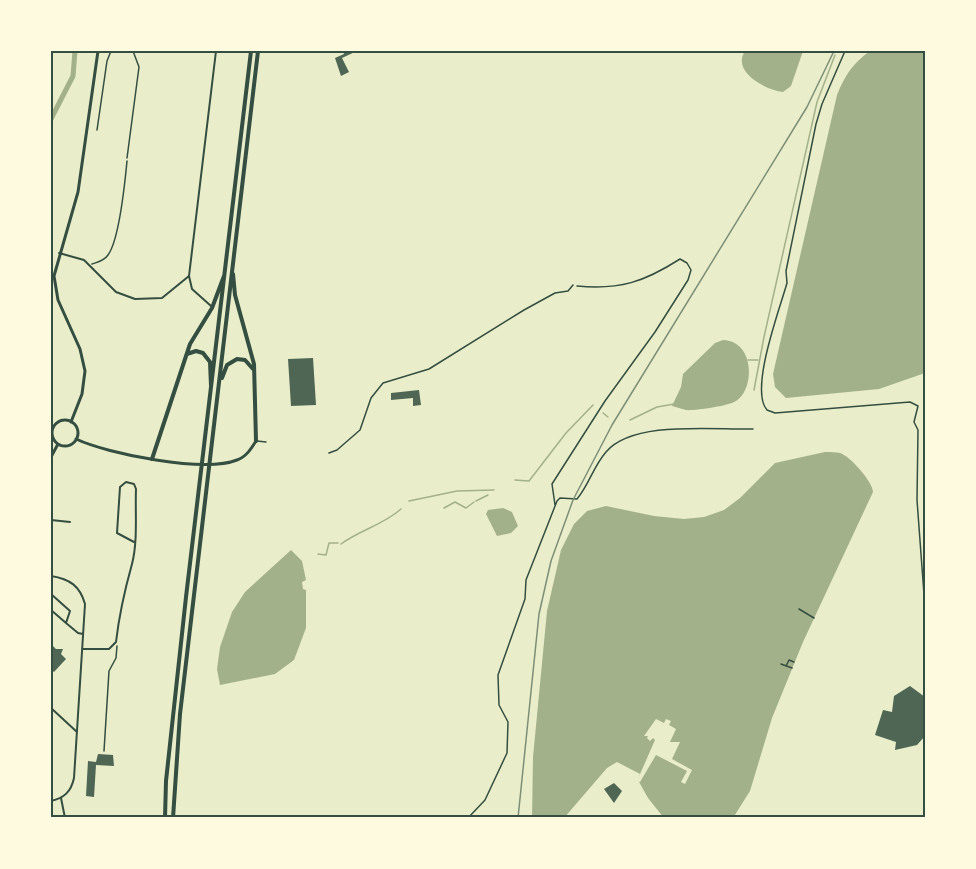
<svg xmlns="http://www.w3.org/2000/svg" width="976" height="869" viewBox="0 0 976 869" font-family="'IBM Plex Serif',serif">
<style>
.water{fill:#a3b18a}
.pier{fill:#e9edc9}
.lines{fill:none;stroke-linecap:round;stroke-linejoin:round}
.stream{stroke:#a3b18a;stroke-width:1.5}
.canal{stroke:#a3b18a;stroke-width:5}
.building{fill:#4f6655}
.path{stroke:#344e41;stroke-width:1.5}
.service{stroke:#344e41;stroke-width:1.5}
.minor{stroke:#344e41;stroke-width:2}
.tertiary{stroke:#344e41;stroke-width:3}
.trunk{stroke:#344e41;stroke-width:4}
.rail{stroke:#7c8e77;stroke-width:1.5}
.neatline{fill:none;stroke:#344e41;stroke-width:2}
</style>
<rect width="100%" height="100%" fill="#e9edc9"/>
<path class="water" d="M745,51H803L791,86L783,92C766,90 731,72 745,51Z
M870,51H925V373L879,389L786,398L775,387L773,374L837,95C845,75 853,63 870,51Z
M723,340C755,341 755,389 736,401C729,406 693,411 686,410C681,409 677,407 672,406L681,387L683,374L715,343Z
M825,452C830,452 836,452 840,453C850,456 873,482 873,492L803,642L772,718L750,791L733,818H664L648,798L638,780L640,774L617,762L607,768L564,818H532L533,757L547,611L561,550L574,524L587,511L606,506L654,516L684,519L704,517L724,510L740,498L775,463Z
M503,508L512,512L518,526L511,533L497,536L486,514L488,510Z
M291,550L302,561L306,580L302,582L303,589L306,590V628L294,660L275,674L220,685L217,669L220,647L232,612L245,592Z"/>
<path class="pier" d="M656,719L664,723L666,719L671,721L669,725L676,729L670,742H680L672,759L692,770L685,784L681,782L687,771L656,755L640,782L637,781L655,740L653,738L650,741L647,738L648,736H644Z"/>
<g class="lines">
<path class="stream" d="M748,360H758
M754,390L764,337L817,102L835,55
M603,413L608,417
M630,420L657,407L674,404
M515,480L529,481L566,433L593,405
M409,501L457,491L494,490
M476,501L488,495
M444,508L455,502L466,508L474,502
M341,544C360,530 383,525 401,509
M318,554L326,555L329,543H338"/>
<path class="canal" d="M51,119L73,76L75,51"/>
</g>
<path class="building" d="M343,51H357L342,58L349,72L341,76L335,58L344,54Z
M313,358L316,405L291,406L288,359Z
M419,390L421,405L413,406V398L391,400V393Z
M51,644L56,649H63L61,654L66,659L54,672L51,669Z
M910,686L925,697V736L917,745L895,750L896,742L875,735L883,710L892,712L894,696Z
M98,754L113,755L114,766L96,765L94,797L86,796L88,761L96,762Z
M614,783L622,791L614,803L604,789Z"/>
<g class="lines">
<path class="path" d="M845,51L822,104L816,124L786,271L787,283C780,308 749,390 767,410L775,413L910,402L918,406L914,422L918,430L917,500L925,608
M92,264C98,262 104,261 108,255C119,240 125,182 127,161
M555,505L552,484L605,401L655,332L688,280L691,270L687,263L680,259C644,282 620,290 577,286
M799,609L814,618
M781,664L792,668
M786,666L789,660L794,662
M104,751L109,671L116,658L117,646
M468,818L485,800L507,753L508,722L499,705L498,675L525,599L526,580L557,501L560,498L577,499C589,485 593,467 606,452C633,420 714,430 753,429"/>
<path class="service" d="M97,130L107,61L111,51
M127,158L139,67L133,51
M257,441L266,442
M329,453L337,450L360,430L371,398L383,383L429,369L524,310L555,293L568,291L573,285"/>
<path class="minor" d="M59,253L84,260L116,292L135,299L162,298L189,276L216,51
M189,276L192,289L211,306
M51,520L70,522
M51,576C70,579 80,586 85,604L74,778C71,792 64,798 51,801
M51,594L70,611L66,623L51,610
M66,623L78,633L83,634
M82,649H109L116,642C119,616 125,589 132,564C138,541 135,512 136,489L134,484L126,482L120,487L117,533L134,542
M51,708L77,732
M61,798L65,818"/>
<path class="tertiary" d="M52 433a13 13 0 1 1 26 0a13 13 0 1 1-26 0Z
M71,422L82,394L85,371L80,349L58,300L54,276L78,192L98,51
M925,438V508
M76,439C108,454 204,473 237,460C246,457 251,449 256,441
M51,457L58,444"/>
<path class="trunk" d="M233,274L235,295L254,364L256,441
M187,354L196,351L203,353L210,362L211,386
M222,378L227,365L237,359L245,360L253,369
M152,459L190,344L212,308L224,276
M165,818L166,781L186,597L251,51
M173,818L180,714L258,51"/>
<path class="rail" d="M518,818L539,614L551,561L573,500L612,425L807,107L834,51"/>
</g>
<rect width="976" height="869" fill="none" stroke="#fefae0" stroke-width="105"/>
<rect x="52" y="52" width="872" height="764" class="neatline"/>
</svg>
